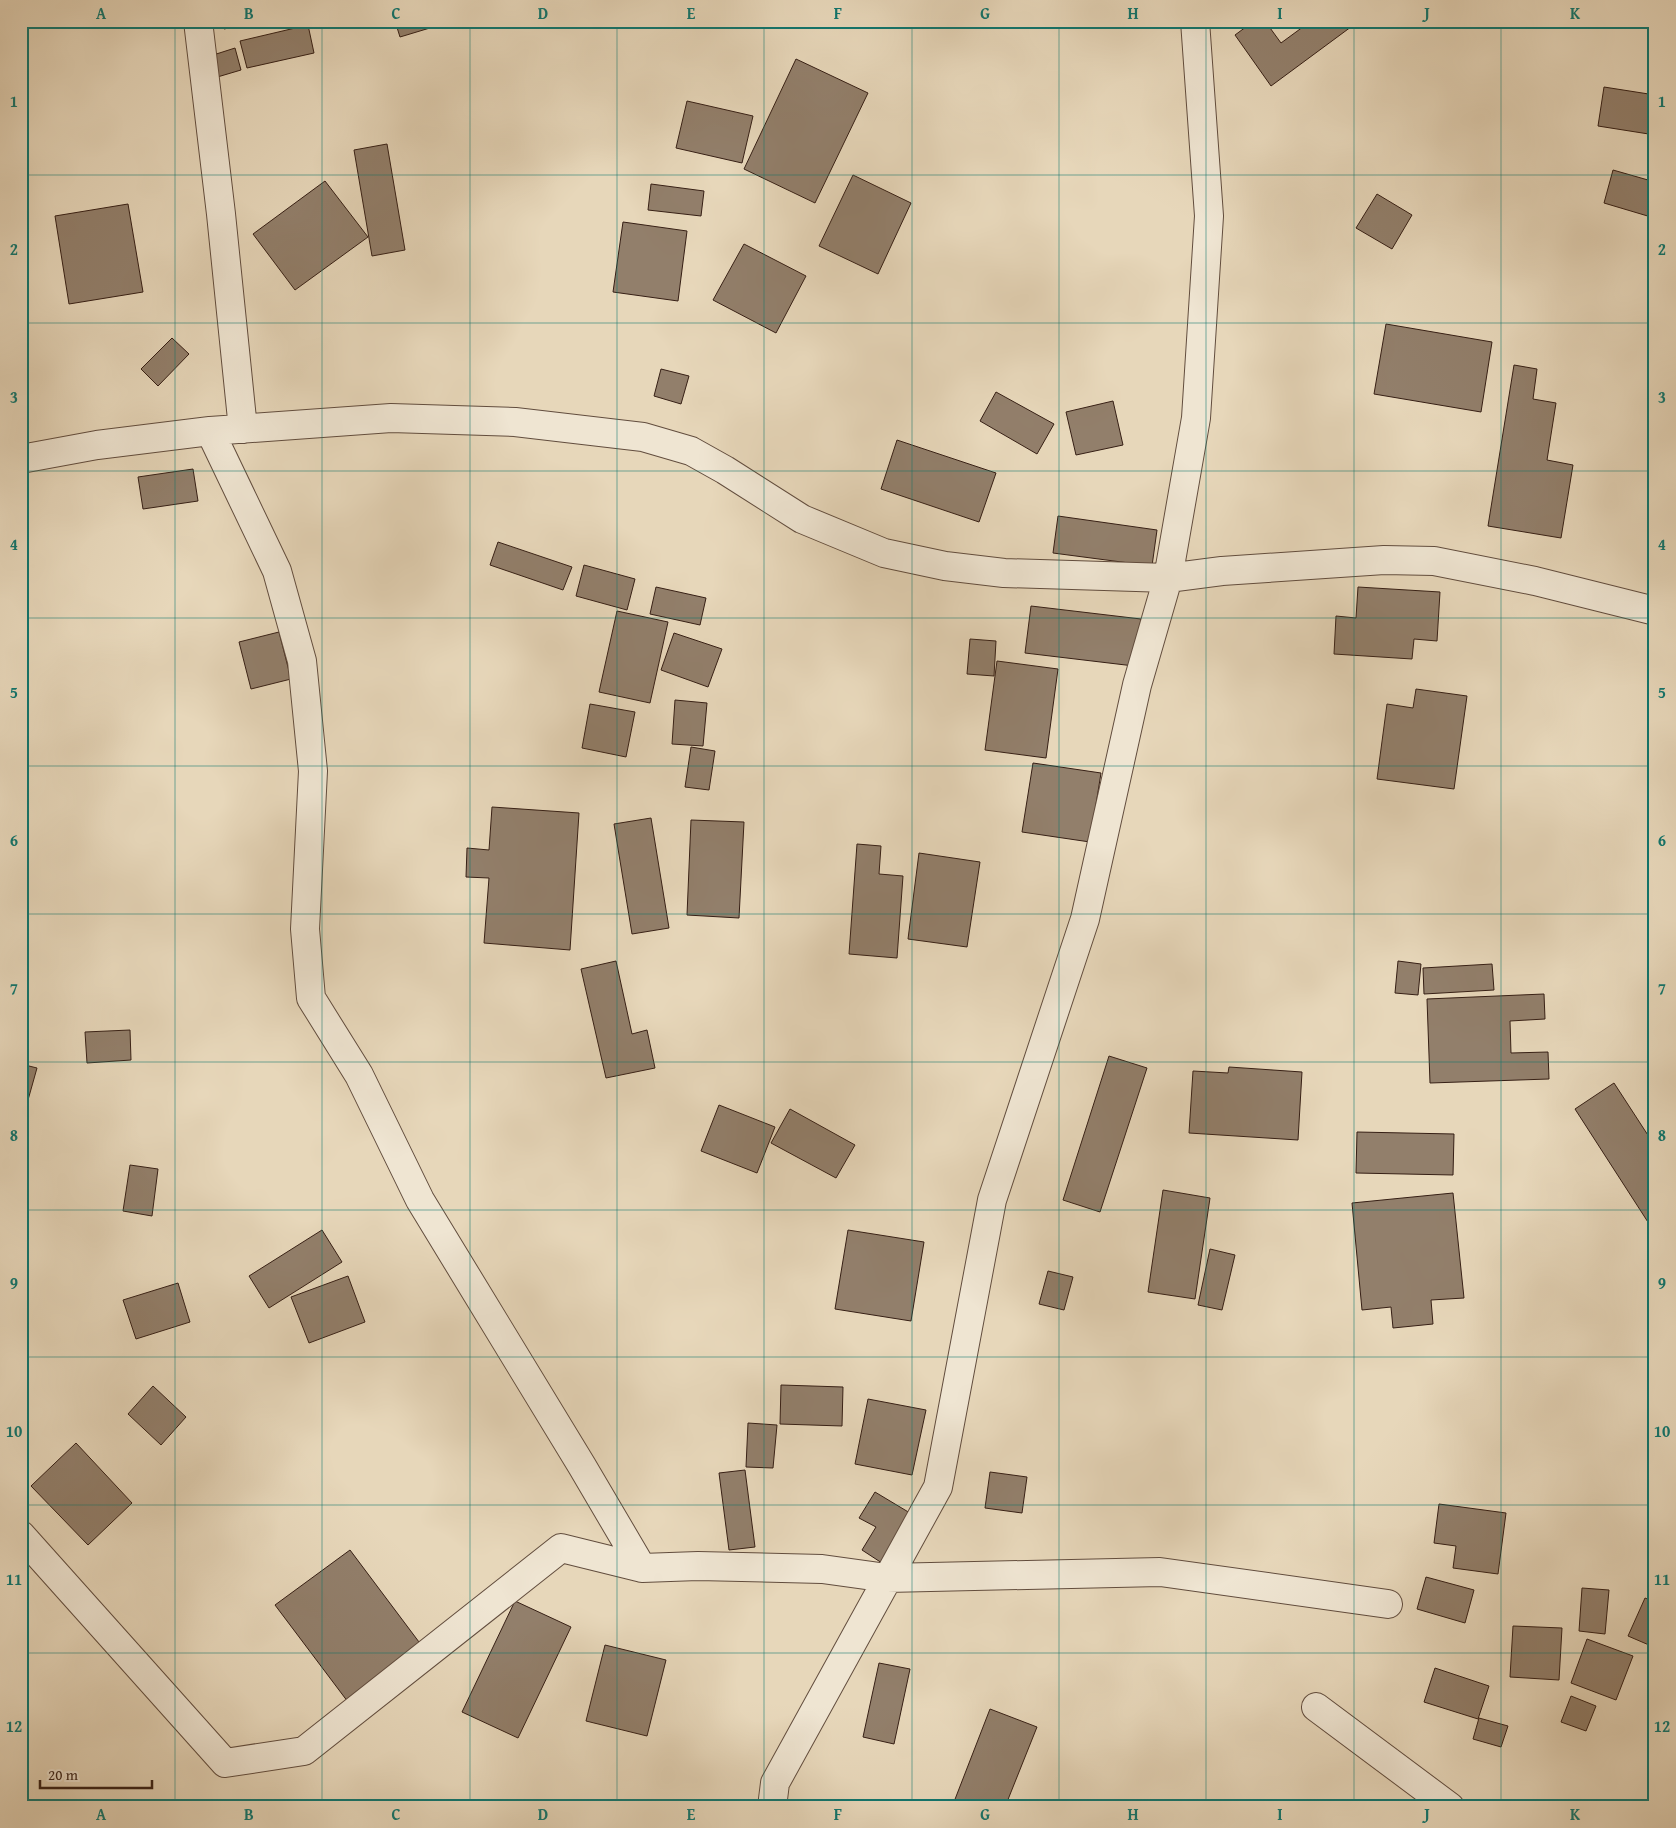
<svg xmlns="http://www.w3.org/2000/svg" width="1676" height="1828" viewBox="0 0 1676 1828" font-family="'Gentium Book Plus',serif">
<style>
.building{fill:#927f6b;stroke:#361f15}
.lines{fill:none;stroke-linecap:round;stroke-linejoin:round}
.street-casing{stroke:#624d3e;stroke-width:30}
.street{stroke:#efe5d2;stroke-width:28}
.grid{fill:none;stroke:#0f766e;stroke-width:1;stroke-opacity:0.55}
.neatline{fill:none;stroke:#0f766e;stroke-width:2}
.grid-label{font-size:16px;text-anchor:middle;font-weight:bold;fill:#0f766e}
</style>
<rect width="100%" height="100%" fill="#e7d7ba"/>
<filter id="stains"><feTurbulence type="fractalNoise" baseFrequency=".004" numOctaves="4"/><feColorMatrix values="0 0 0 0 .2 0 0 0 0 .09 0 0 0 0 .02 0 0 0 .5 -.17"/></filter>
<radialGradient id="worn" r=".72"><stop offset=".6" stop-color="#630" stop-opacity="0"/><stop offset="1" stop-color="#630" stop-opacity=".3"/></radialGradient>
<path class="building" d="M222,21H262L224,29Z
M395,21H453L400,37Z
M846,21H873L847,27Z
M1254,21H1265L1281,43L1311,21H1359L1271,86L1235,35Z
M308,25L314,53L247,68L240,41Z
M235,48L241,70L214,78L207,57Z
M796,59L868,93L815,203L744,169Z
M1604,87L1655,95V135L1598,126Z
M687,101L753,116L742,163L676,148Z
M387,144L405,250L372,256L354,150Z
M1613,170L1655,182V205L1651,217L1604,203Z
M853,175L911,203L878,274L819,246Z
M325,181L368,237L295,290L253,234Z
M651,184L704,191L701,216L648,210Z
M1377,194L1412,215L1392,249L1356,228Z
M128,204L143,292L69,304L55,216Z
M623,222L687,231L678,301L613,292Z
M744,244L806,276L776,333L713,300Z
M1386,324L1492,342L1481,412L1374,394Z
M172,338L189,354L158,386L141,369Z
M1514,365L1537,369L1533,399L1556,403L1547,460L1573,465L1561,538L1488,526Z
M661,369L689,376L681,404L654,396Z
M996,392L1054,424L1037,454L980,421Z
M1113,401L1123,445L1076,455L1066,412Z
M897,440L996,473L979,522L881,489Z
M193,469L198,501L143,509L138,477Z
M1058,516L1157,530L1152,566L1053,553Z
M498,542L572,567L563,590L490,565Z
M584,565L635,579L627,610L576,596Z
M656,587L706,598L700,625L650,614Z
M1358,587L1440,592L1437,641L1414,639L1412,659L1334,654L1336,616L1356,618Z
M1031,606L1141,619L1134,666L1025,653Z
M617,611L668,622L650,703L599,692Z
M279,632L291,679L251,689L239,642Z
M674,633L722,649L708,687L661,670Z
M970,639L996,641L994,676L967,674Z
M997,661L1058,669L1046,758L985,750Z
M1416,689L1467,696L1454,789L1377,779L1387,704L1413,708Z
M675,700L707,703L703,746L672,744Z
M590,704L635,712L626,757L582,748Z
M691,747L715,751L709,790L685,787Z
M1033,763L1101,773L1090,842L1022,832Z
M492,807L579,813L570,950L484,943L489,878L466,877L467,848L489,850Z
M651,818L669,928L632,934L614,824Z
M691,820L744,822L739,918L687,915Z
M857,844L881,846L879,874L903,876L897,958L849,954Z
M919,853L980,862L967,947L908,939Z
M616,961L632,1034L647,1030L655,1068L606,1078L581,969Z
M1398,961L1421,964L1418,995L1395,993Z
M1492,964L1494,990L1424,994L1423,968Z
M1544,994L1545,1019L1510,1021L1511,1053L1548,1052L1549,1079L1430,1083L1427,999Z
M130,1030L131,1060L87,1063L85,1032Z
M1109,1056L1147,1068L1100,1212L1063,1200Z
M21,1064L37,1068L28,1100L21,1098Z
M1229,1067L1302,1072L1298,1140L1189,1133L1193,1071L1228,1073Z
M1614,1083L1655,1146V1233L1575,1109Z
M719,1105L775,1127L757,1173L701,1151Z
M790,1109L855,1145L836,1178L771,1143Z
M1357,1132L1454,1134L1453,1175L1356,1173Z
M130,1165L158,1169L152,1216L123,1211Z
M1163,1190L1210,1198L1195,1299L1148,1292Z
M21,1193L28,1194L21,1244Z
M1453,1193L1464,1298L1431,1300L1433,1324L1393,1328L1391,1307L1362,1310L1352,1203Z
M322,1230L342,1262L269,1308L249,1276Z
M848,1230L924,1242L911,1321L835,1309Z
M1210,1249L1235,1255L1222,1310L1198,1305Z
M1048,1271L1073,1277L1064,1310L1039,1304Z
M348,1276L365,1322L309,1343L291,1297Z
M178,1283L190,1322L136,1339L123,1300Z
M781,1385L843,1387L842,1426L780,1424Z
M153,1386L186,1417L161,1445L128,1414Z
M868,1399L926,1410L912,1475L855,1464Z
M748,1423L777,1425L773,1468L746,1467Z
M76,1443L132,1503L88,1545L31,1486Z
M745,1470L755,1547L729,1550L719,1473Z
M990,1472L1027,1477L1022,1513L985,1508Z
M875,1492L915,1516L885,1565L862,1550L876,1527L859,1518Z
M1439,1504L1506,1513L1498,1574L1453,1568L1456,1546L1434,1543Z
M350,1550L422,1646L348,1702L275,1605Z
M1426,1577L1474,1590L1465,1623L1417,1609Z
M1582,1588L1609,1590L1605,1634L1579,1631Z
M1645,1598L1655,1602V1632L1649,1645L1628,1636Z
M515,1601L571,1627L518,1738L462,1712Z
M1513,1626L1562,1628L1559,1680L1510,1677Z
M1587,1639L1633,1656L1616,1700L1571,1683Z
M605,1645L666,1660L647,1736L586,1721Z
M879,1663L910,1669L894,1744L863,1737Z
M1435,1668L1489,1686L1478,1719L1424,1702Z
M1571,1696L1596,1706L1586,1731L1561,1722Z
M990,1709L1037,1727L1005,1807H952Z
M1479,1718L1508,1726L1501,1747L1473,1739Z"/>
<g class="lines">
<defs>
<path id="street" d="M198,21L221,214L243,429
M210,431L277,571L302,661L313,771L305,929L311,998L359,1075L420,1200L582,1466L642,1568L698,1566L822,1569L887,1578L1160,1572L1388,1604
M21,459L97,445L210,431L391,418L515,422L643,437L691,451L725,470L802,519L884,553L945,566L1004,573L1168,578L1222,571L1384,560L1434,561L1535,581L1655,611
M21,1535L225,1763L304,1751L561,1548L642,1568
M1316,1707L1450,1807
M772,1807L775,1783L938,1487L992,1200L1085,919L1137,685L1168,578L1196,418L1209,216L1195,21"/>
</defs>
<use href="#street" class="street-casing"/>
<use href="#street" class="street"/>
</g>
<path class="grid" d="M175,21V1807M322,21V1807M470,21V1807M617,21V1807M764,21V1807M912,21V1807M1059,21V1807M1206,21V1807M1354,21V1807M1501,21V1807M21,175H1655M21,323H1655M21,471H1655M21,618H1655M21,766H1655M21,914H1655M21,1062H1655M21,1210H1655M21,1357H1655M21,1505H1655M21,1653H1655"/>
<rect width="1676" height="1828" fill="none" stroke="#e7d7ba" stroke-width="55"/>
<path d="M40 1780v8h112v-8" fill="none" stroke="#361f15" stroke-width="2.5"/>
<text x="48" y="1780" font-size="15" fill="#361f15" stroke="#efe5d2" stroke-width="4" paint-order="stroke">20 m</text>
<rect x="28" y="28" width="1620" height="1772" class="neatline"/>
<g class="grid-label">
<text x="101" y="19">A</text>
<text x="249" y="19">B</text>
<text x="396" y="19">C</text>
<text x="543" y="19">D</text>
<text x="691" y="19">E</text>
<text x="838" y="19">F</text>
<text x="985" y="19">G</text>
<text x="1133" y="19">H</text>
<text x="1280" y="19">I</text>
<text x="1427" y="19">J</text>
<text x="1575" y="19">K</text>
<text x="14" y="107">1</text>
<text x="1662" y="107">1</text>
<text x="14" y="255">2</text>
<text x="1662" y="255">2</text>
<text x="14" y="403">3</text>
<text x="1662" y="403">3</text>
<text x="14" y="550">4</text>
<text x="1662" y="550">4</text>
<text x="14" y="698">5</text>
<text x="1662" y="698">5</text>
<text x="14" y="846">6</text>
<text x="1662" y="846">6</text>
<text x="14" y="994">7</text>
<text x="1662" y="994">7</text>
<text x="14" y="1141">8</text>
<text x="1662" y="1141">8</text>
<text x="14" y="1289">9</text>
<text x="1662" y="1289">9</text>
<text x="14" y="1437">10</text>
<text x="1662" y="1437">10</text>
<text x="14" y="1585">11</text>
<text x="1662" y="1585">11</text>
<text x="14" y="1732">12</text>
<text x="1662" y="1732">12</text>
<text x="101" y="1820">A</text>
<text x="249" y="1820">B</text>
<text x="396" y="1820">C</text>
<text x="543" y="1820">D</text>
<text x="691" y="1820">E</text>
<text x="838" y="1820">F</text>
<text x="985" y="1820">G</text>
<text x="1133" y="1820">H</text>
<text x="1280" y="1820">I</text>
<text x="1427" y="1820">J</text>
<text x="1575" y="1820">K</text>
</g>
<rect width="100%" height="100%" filter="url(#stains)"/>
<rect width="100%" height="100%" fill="url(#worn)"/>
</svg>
